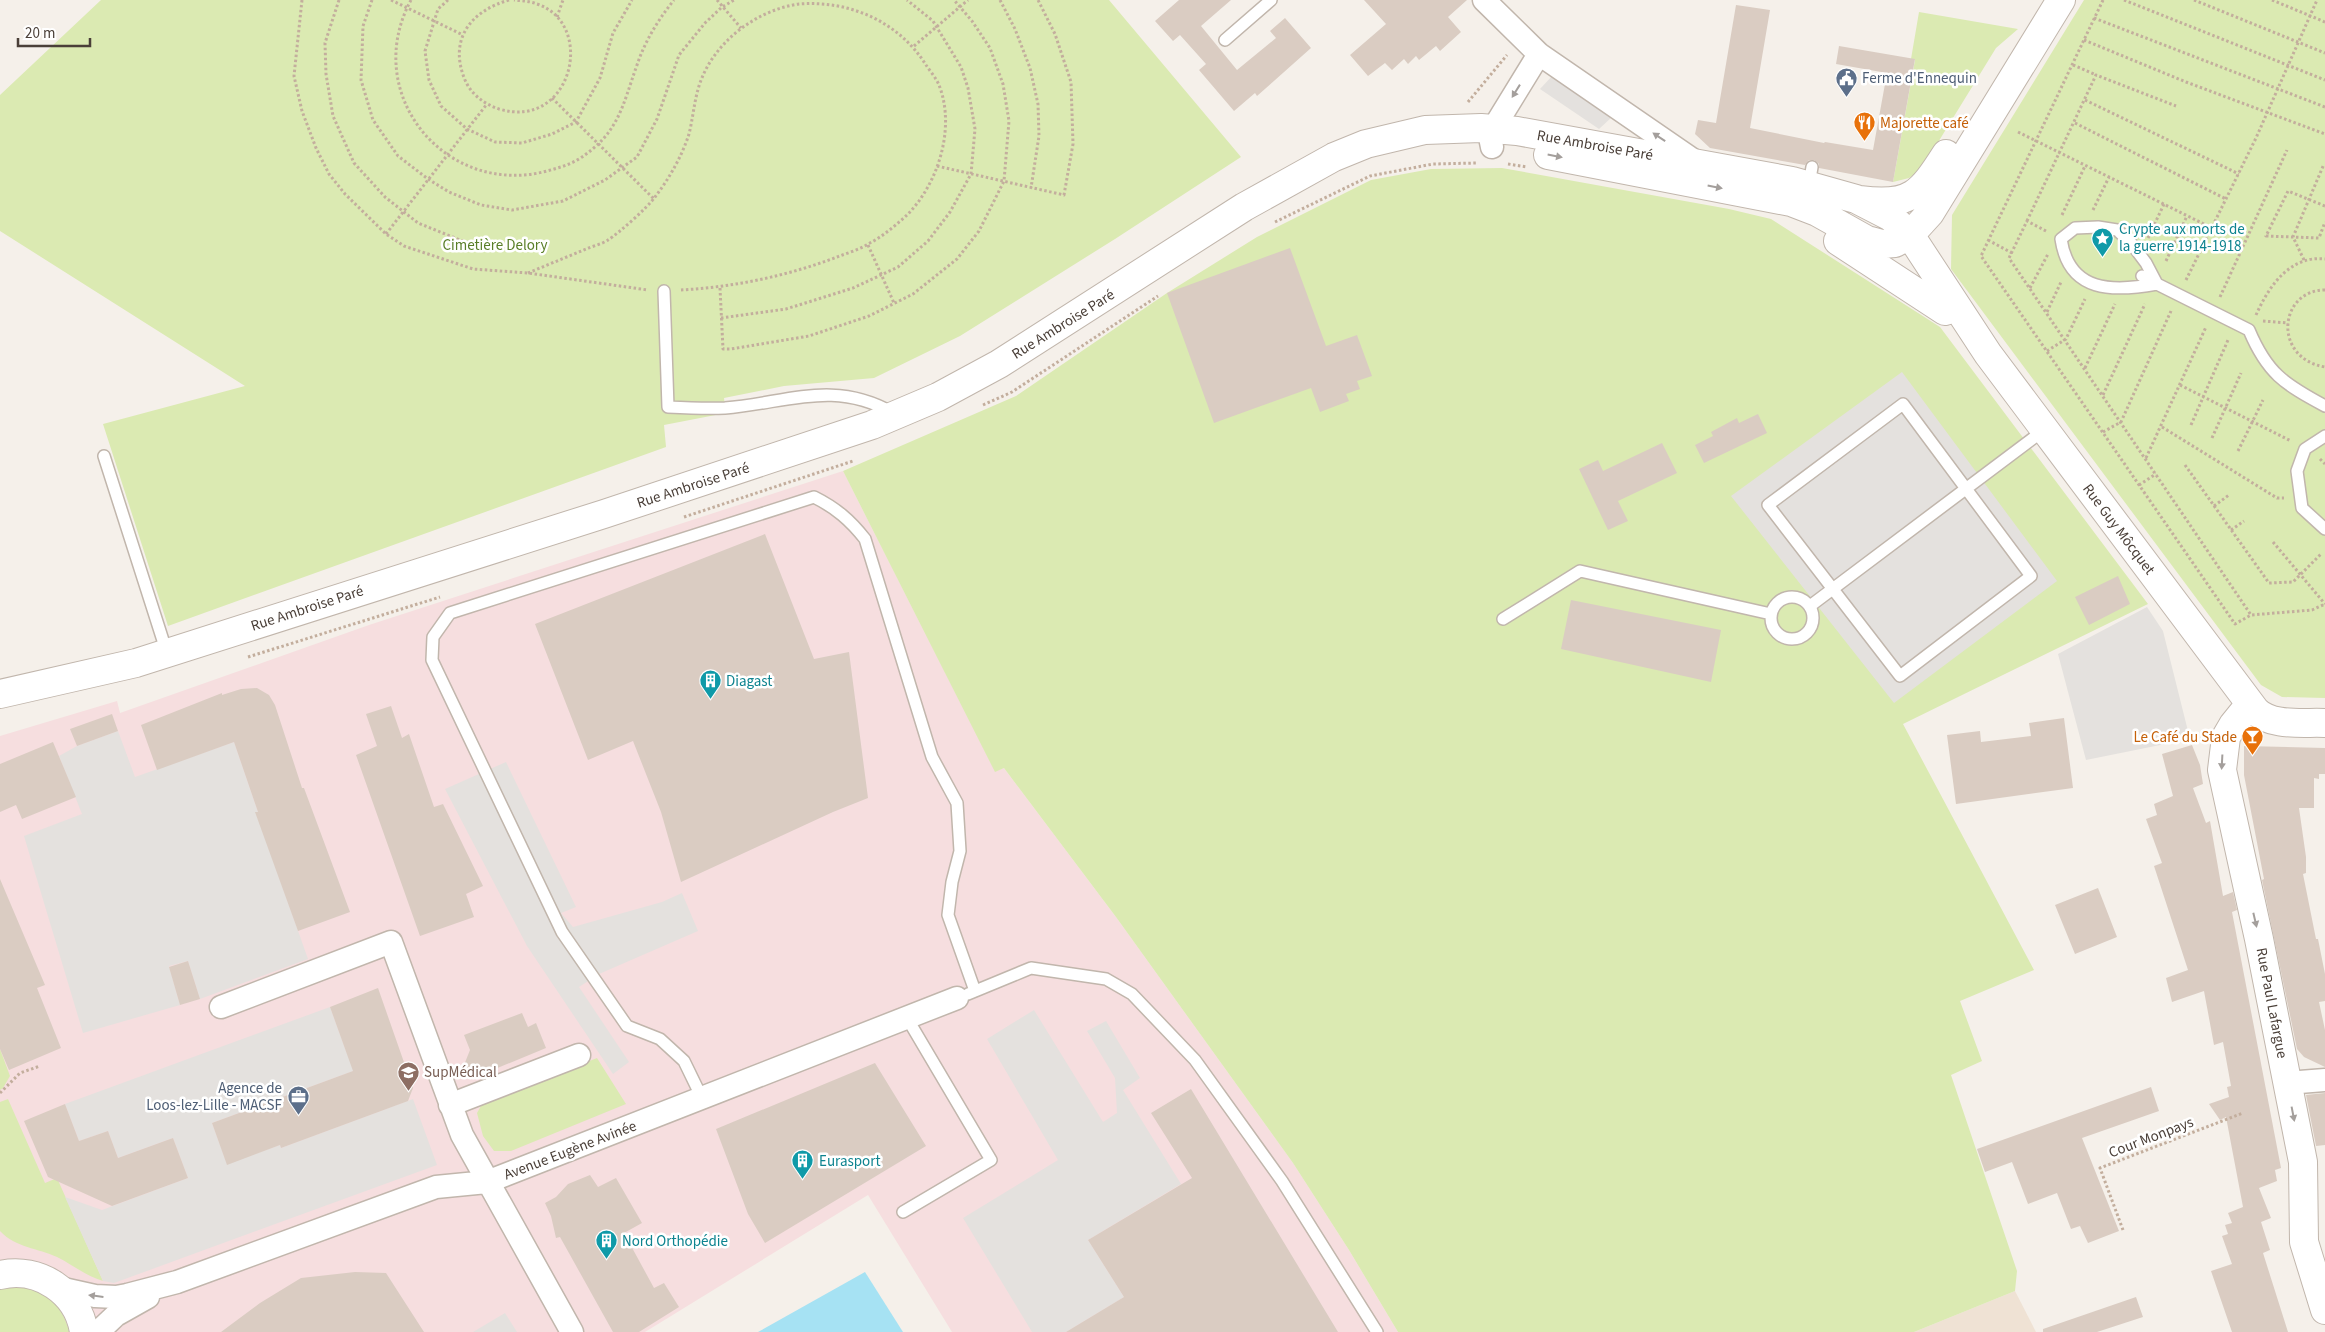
<svg xmlns="http://www.w3.org/2000/svg" width="2325" height="1332" viewBox="0 0 2325 1332" font-family="'Source Sans 3',sans-serif">
<style>
.education{fill:#efe2d4}
.medical{fill:#f6dedf}
.green{fill:#dbeab2}
.parking{fill:#e4e1de}
.water{fill:#a6e2f3}
.building{fill:#daccc2}
.lines{fill:none;stroke-linecap:round;stroke-linejoin:round}
.service-casing{stroke:#c1b6ac;stroke-width:14}
.minor-casing{stroke:#c1b6ac;stroke-width:25}
.tertiary-casing{stroke:#c1b6ac;stroke-width:30}
.path{stroke:#c3ae9d;stroke-width:3;stroke-dasharray:2.5 2.5;stroke-linecap:butt}
.service{stroke:#fff;stroke-width:11}
.minor{stroke:#fff;stroke-width:22}
.tertiary{stroke:#fff;stroke-width:28}
.oneway{fill:#a49f9c}
.labels{text-anchor:middle;stroke-width:5;stroke-linejoin:round;paint-order:stroke}
.service-label{font-size:15px;fill:#4e5e75;stroke:#fff;text-anchor:start}
.food-label{font-size:15px;fill:#c56008;stroke:#fff;text-anchor:start}
.street-label{font-size:15px;fill:#4a3f38;stroke:#fff}
.culture-label{font-size:15px;fill:#0d838f;stroke:#fff;text-anchor:start}
.park-label{font-size:15px;fill:#597e28;stroke:#fff}
.education-label{font-size:15px;fill:#785e54;stroke:#fff;text-anchor:start}
</style>
<rect width="100%" height="100%" fill="#f5f0ea"/>
<path class="education" d="M2015,1291L2036,1332H1914Z"/>
<path class="medical" d="M843,471L995,771L1004,768L1116,917L1293,1163L1349,1250L1398,1332H952L868,1195L645,1332H0V736L117,701L120,713L369,625Z"/>
<path class="green" d="M101,0H1109L1241,157L1115,239L960,336L874,378L784,386L724,398L726,413L664,425L666,447L168,626L103,424L245,386L0,231V95Z
M2084,0H2325V698L2282,697L2261,685L1951,269L1952,215Z
M1919,12L2018,29L1996,48L1921,170L1909,178L1893,182L1915,60L1911,59Z
M1502,168L1729,209L1771,219L1940,327L2148,604L1903,724L2034,970L1960,1001L1982,1061L1951,1075L2017,1271L2015,1291L1914,1332H1398L1349,1250L1293,1163L1116,917L1004,768L995,772L843,471L1016,396L1167,293L1257,237L1371,180L1431,169Z
M0,1049L10,1076L3,1088L0,1090Z
M597,1058L626,1104L511,1151H494L483,1136L477,1113L482,1104Z
M8,1099L45,1183L57,1178L103,1281C86,1276 73,1265 57,1257C38,1248 16,1248 0,1231V1102Z
M10,1286C39,1286 63,1302 69,1332H0V1289Z"/>
<path class="parking" d="M1553,75L1612,117L1599,129L1540,89Z
M1902,372L2057,581L1894,703L1731,496Z
M2147,607L2163,631L2190,739L2086,760L2058,654Z
M118,731L135,777L234,742L258,812H256L308,959L200,999L188,961L169,966L180,1005L83,1033L24,836L82,814L59,756L77,746Z
M506,762L576,907L561,913L573,927L662,902L682,893L698,931L599,974L579,987L629,1062L613,1074L527,946L445,789Z
M330,1007L346,1051L356,1070L212,1123L227,1164L280,1145L281,1148L413,1099L437,1165L114,1283L103,1281L65,1197L102,1210L188,1178L173,1138L118,1158L108,1131L79,1141L65,1104Z
M1034,1010L1103,1122L1117,1113L1115,1078L1087,1031L1106,1021L1140,1078L1123,1090L1181,1184L1088,1240L1124,1297L1066,1332H1032L963,1218L1058,1160L987,1039Z
M505,1313L517,1332H473Z"/>
<path class="water" d="M865,1272L903,1332H758Z"/>
<path class="building" d="M1179,0H1231L1201,26L1237,70L1276,38L1270,31L1285,18L1311,48L1257,96L1255,93L1234,111L1199,70L1206,64L1180,35L1173,41L1155,21Z
M1364,0H1467L1448,17L1461,32L1440,51L1436,46L1419,60L1416,56L1408,64L1404,59L1392,70L1385,63L1368,76L1350,55L1386,24Z
M1736,5L1770,10L1750,128L1824,143L1825,142L1873,150L1887,73L1836,64L1839,46L1915,59L1893,182L1819,168V164L1814,160H1809L1805,165L1710,148L1695,134L1698,120L1716,123Z
M1290,248L1326,346L1357,335L1372,376L1357,381L1360,389L1346,394L1349,401L1320,412L1311,388L1214,423L1167,293Z
M1758,414L1767,433L1704,463L1695,445L1713,436L1711,432L1737,418L1739,423Z
M1662,443L1677,473L1618,501L1628,521L1608,530L1579,469L1598,460L1603,471Z
M765,534L814,659L849,652L868,798L833,812L681,882L661,812L633,741L588,760L535,624Z
M2118,576L2130,604L2089,625L2075,597Z
M1571,600L1721,630L1711,682L1561,649Z
M257,688L269,695L275,705L302,788H304L350,912L298,931L255,812H258L234,742L157,770L141,725L222,693V695L241,689Z
M391,706L402,738L409,734L434,807L443,804L483,886L466,894L474,917L420,936L356,755L377,746L366,714Z
M112,714L118,731L77,746L70,729Z
M2064,718L2073,788L1956,804L1947,735L1980,731L1981,742L2031,736L2029,723Z
M53,742L76,797L22,819L16,805L0,812V764Z
M2192,745L2200,765L2203,784L2193,788L2206,823L2210,821L2223,896L2233,892L2237,910L2232,912L2281,1168L2275,1170L2277,1181L2259,1188L2271,1218L2261,1222L2270,1250L2263,1253L2288,1332H2232L2211,1271L2232,1264L2222,1236L2228,1234L2225,1225L2232,1223L2228,1213L2243,1207L2226,1117L2220,1120L2209,1104L2229,1097L2227,1087L2231,1086L2223,1042L2214,1045L2204,991L2172,1002L2166,978L2188,970L2154,866L2162,863L2146,819L2157,815L2154,804L2173,796L2162,754Z
M2244,746L2325,748V774H2319V779L2314,778V808H2299L2306,857V873L2303,874L2316,939H2318L2325,974V1001L2319,1002L2325,1030V1067L2304,1057L2297,1049L2262,880L2264,879L2244,775Z
M0,879L45,985L37,988L61,1048L9,1070L0,1049Z
M2098,888L2117,937L2075,954L2055,905Z
M188,961L200,999L180,1005L169,967Z
M378,988L413,1088L408,1101L281,1148L280,1145L227,1165L212,1123L353,1071L330,1007Z
M522,1013L528,1027L536,1023L546,1048L483,1074L472,1075L462,1070L470,1050L464,1035Z
M875,1063L926,1146L765,1243L748,1214L716,1129Z
M2151,1087L2159,1111L2082,1138L2119,1231L2088,1243L2080,1226L2071,1229L2057,1193L2028,1204L2012,1162L1985,1172L1977,1149Z
M1191,1089L1338,1332H1066L1124,1297L1088,1240L1192,1178L1151,1113Z
M2325,1093V1145L2316,1146L2306,1095Z
M65,1104L79,1141L108,1131L118,1158L173,1138L188,1178L112,1206L48,1177L24,1121Z
M590,1175L598,1187L616,1178L642,1223L624,1233L654,1288L664,1283L679,1307L639,1332H613L560,1237L556,1238L551,1216L545,1203L556,1197L568,1184Z
M355,1272L386,1273L424,1332H221L260,1303L301,1278Z
M2136,1297L2143,1317L2097,1332H2043V1329Z"/>
<g class="lines">
<defs>
<path id="service" d="M1225,40L1271,0
M1809,185L1812,167
M2142,276L2157,284C2113,292 2069,293 2061,239L2075,228L2098,227L2117,230L2131,243L2146,263L2157,284L2249,330C2267,373 2284,384 2325,406
M664,291L668,407C687,408 707,409 725,408C787,403 834,379 893,413
M1903,404L2031,576L1900,676L1768,505Z
M2325,436L2305,449L2297,471L2302,508L2325,529
M104,456L167,653
M1771 618a21 21 0 1 1 42 0a21 21 0 1 1-42 0Z
M1810,606L2044,430
M1503,619L1580,571L1771,614
M968,994L1031,968L1106,979L1132,994L1195,1060L1282,1181L1377,1332
M702,1098L684,1061L660,1039L627,1026L562,932L432,660L433,637L450,613L814,497C836,508 850,520 865,539L932,757L957,803L960,851L952,882L948,915L975,991
M903,1212L991,1160L907,1018"/>
<path id="minor" d="M1484,0L1539,54L1696,162
M1492,147L1490,137L1493,129L1539,54
M221,1007L391,942L462,1135L572,1332
M2287,1083L2325,1080
M450,1105L579,1055
M59,1288L95,1296L116,1297L127,1295L177,1282L436,1187L487,1182L957,998
M98,1332L116,1315L148,1297"/>
<path id="tertiary" d="M1548,155L1791,202L1817,212L1867,240L1882,244L1895,243L1910,235L1930,213L2061,0
M1861,200C1911,207 1921,193 1946,154
M1838,241L1945,311
M0,694L136,663L604,514L872,425L938,397L999,364L1244,207L1334,157L1366,144L1425,130L1481,128L1517,131L1792,181L1856,199L1891,217L1910,235L1988,354L2255,710C2271,727 2303,722 2325,723
M2250,704L2233,725L2226,737L2222,770L2259,939L2303,1162L2304,1242L2325,1310
M0,1275C39,1266 78,1292 84,1332"/>
</defs>
<use href="#service" class="service-casing"/>
<use href="#minor" class="minor-casing"/>
<use href="#tertiary" class="tertiary-casing"/>
<path class="path" d="M302,0L294,76L302,111L316,148L329,174L345,194L386,234L404,246L473,269L528,273L648,290
M339,0L325,43L326,74L333,116L354,163L385,197L418,223L470,244
M372,0L363,26L361,80L373,120L398,156L428,179L449,192L481,205L512,210L563,201L605,180L637,157L657,119L679,55L705,23L722,7L734,0
M391,0L463,35
M411,0C360,94 446,198 547,171C558,168 569,165 579,159C619,133 622,107 637,65C645,41 658,20 674,0
M448,0L438,9L425,51L429,80L441,106L467,129L495,142L522,143L552,134L576,122L600,78L613,33L632,0
M509,0C471,11 448,39 465,80C471,94 484,104 499,109C572,131 597,24 537,4C530,1 522,1 514,0
M717,0L741,28
M1000,0L1015,29L1030,68L1038,104L1039,136L1031,188
M2103,0L1981,256L2235,624L2251,615
M2124,0L2325,80
M2194,0L2325,53
M2272,0L2325,22
M557,17L563,0
M2094,18L2325,107
M2084,40L2186,82L2325,134
M914,46L968,0
M2073,65L2096,75
M552,98L654,199
M2085,100L2239,174
M1468,102L1507,55
M2075,123L2226,199
M2018,132L2212,228
M1508,164L1527,167
M937,166L1064,195L1073,144L1071,82L1055,34L1038,0
M2325,206L2288,191L2266,236L2319,238L2325,222
M2093,210L2109,177
M2062,215L2085,166
M2027,221L2096,75L2176,106
M1275,222L1370,176L1433,164L1477,163
M2046,231L2027,221L2009,258L2251,615L2312,610L2325,604
M386,234L487,104
M2148,238L2164,204
M1988,240L2012,253
M868,245L894,303
M2304,260L2293,237L2324,164
M2166,261L2187,216
M528,273C547,265 567,257 586,249C593,246 602,244 608,240C619,233 647,208 655,197C669,179 682,156 689,134C693,118 694,102 699,86C712,44 755,10 799,4C850,0 899,22 926,65C930,71 936,78 939,85C956,128 938,184 907,215C895,226 882,237 868,244C859,250 847,253 837,257C787,276 734,287 681,290
M2186,280L2256,138L2317,0
M720,288L723,349H731L809,336L869,316L913,294L957,259L979,231L1004,181L1009,121L1003,84L990,48L972,21L954,0
M2030,288L2048,254
M2325,290C2279,290 2272,358 2325,367
M2220,297L2287,150
M2047,312L2061,282
M2256,315C2269,286 2290,255 2325,259
M721,318L786,309L853,288L881,275L898,267L928,241L950,212L971,174L975,129L968,88L961,67L933,21L907,0
M2263,321L2288,323
M2047,351L2066,339L2085,299
M2085,368L2115,304
M2180,385L2291,441
M2103,395L2145,304
M983,405L1012,392L1158,296
M2191,425L2228,340
M2162,427L2277,498H2284
M2103,432L2121,422L2171,311
M2212,438L2241,373
M2238,451L2263,400
M2146,458L2206,327
M2320,459L2325,464
M2185,465L2269,583L2293,582L2321,554
M2139,485L2156,474
M2214,506L2229,495
M684,517L853,461
M2231,530L2244,521
M2273,542L2325,604
M248,657L440,597
M0,1093L20,1073L40,1066
M2123,1230L2100,1168L2243,1113"/>
<use href="#service" class="service"/>
<use href="#minor" class="minor"/>
<use href="#tertiary" class="tertiary"/>
</g>
<defs><path id="oneway-solid" d="M-6-.8H1V-3.2L6.5 0L1 3.2V.8H-6Z" transform="scale(1.25)"/></defs>
<g class="oneway">
<use href="#oneway-solid" transform="translate(1516 91) rotate(122)"/>
<use href="#oneway-solid" transform="translate(1659 137) rotate(-146)"/>
<use href="#oneway-solid" transform="translate(1555 156) rotate(11)"/>
<use href="#oneway-solid" transform="translate(1715 187) rotate(11)"/>
<use href="#oneway-solid" transform="translate(2222 762) rotate(93)"/>
<use href="#oneway-solid" transform="translate(2255 920) rotate(77)"/>
<use href="#oneway-solid" transform="translate(2293 1114) rotate(79)"/>
<use href="#oneway-solid" transform="translate(96 1296) rotate(-173)"/>
</g>
<defs>
<symbol id="civic-pin" viewBox="-11 -11 22 30"><path d="M0 17L-7.5 6A9.5 9.5 0 1 1 7.5 6Z" fill="#5c6f8a" stroke="#fff"/><path d="M-.6-6.5H3V-4.5H.6V-3L4-1V1h2V6H-6V1h2V-1L-.6-3ZM-1.2 2.5V6h2.4V2.5Z" fill="#fff"/></symbol>
<symbol id="restaurant-pin" viewBox="-11 -11 22 30"><path d="M0 17L-7.5 6A9.5 9.5 0 1 1 7.5 6Z" fill="#e8710a" stroke="#fff"/><path d="M-5-6h1v4h1v-4h1v4h1v-4h1v5L-1.5 .5V6h-2V.5L-5-1ZM5-6V6H3V1.5H1.5Q1.5-4 5-6Z" fill="#fff"/></symbol>
<symbol id="sight-pin" viewBox="-11 -11 22 30"><path d="M0 17L-7.5 6A9.5 9.5 0 1 1 7.5 6Z" fill="#0f9aa8" stroke="#fff"/><path d="M0-6L1.8-2.2L6-1.7L2.9 1.2L3.7 5.4L0 3.3L-3.7 5.4L-2.9 1.2L-6-1.7L-1.8-2.2Z" fill="#fff"/></symbol>
<symbol id="building-pin" viewBox="-11 -11 22 30"><path d="M0 17L-7.5 6A9.5 9.5 0 1 1 7.5 6Z" fill="#0f9aa8" stroke="#fff"/><path d="M-4-6H4V6H1V3H-1V6H-4ZM-2.5-4.3h1.7v1.8h-1.7ZM.8-4.3h1.7v1.8H.8ZM-2.5-1h1.7V.8h-1.7ZM.8-1h1.7V.8H.8Z" fill="#fff"/></symbol>
<symbol id="bar-pin" viewBox="-11 -11 22 30"><path d="M0 17L-7.5 6A9.5 9.5 0 1 1 7.5 6Z" fill="#e8710a" stroke="#fff"/><path d="M-6-5H6L.8 .8V4.5H3.5V6h-7V4.5H-.8V.8Z" fill="#fff"/></symbol>
<symbol id="university-pin" viewBox="-11 -11 22 30"><path d="M0 17L-7.5 6A9.5 9.5 0 1 1 7.5 6Z" fill="#8d6e63" stroke="#fff"/><path d="M0-5L7-2L0 1L-7-2ZM-4 1L0 2.5L4 1V4Q0 6-4 4Z" fill="#fff"/></symbol>
<symbol id="office-pin" viewBox="-11 -11 22 30"><path d="M0 17L-7.5 6A9.5 9.5 0 1 1 7.5 6Z" fill="#5c6f8a" stroke="#fff"/><path d="M-6-3h4V-5.5h4V-3h4V5H-6ZM-1-4.5V-3h2v-1.5ZM-6 0V1H6V0Z" fill="#fff"/></symbol>
</defs>
<g fill-rule="evenodd">
<use href="#civic-pin" x="1834" y="66" width="25" height="34"/>
<use href="#restaurant-pin" x="1852" y="110" width="25" height="34"/>
<use href="#sight-pin" x="2090" y="226" width="25" height="34"/>
<use href="#building-pin" x="698" y="668" width="25" height="34"/>
<use href="#bar-pin" x="2240" y="724" width="25" height="34"/>
<use href="#university-pin" x="396" y="1060" width="25" height="34"/>
<use href="#office-pin" x="286" y="1084" width="25" height="34"/>
<use href="#building-pin" x="790" y="1148" width="25" height="34"/>
<use href="#building-pin" x="594" y="1228" width="25" height="34"/>
</g>
<g class="labels">
<g class="service-label">
<text x="1862" y="83">Ferme d'Ennequin</text>
<text x="282" y="1093" text-anchor="end">Agence de<tspan x="282" dy="17">Loos-lez-Lille - MACSF</tspan></text>
</g>
<g class="food-label">
<text x="1880" y="128">Majorette café</text>
<text x="2237" y="742" text-anchor="end">Le Café du Stade</text>
</g>
<g class="street-label">
<text transform="translate(1595 145) rotate(10)" y="5">Rue Ambroise Paré</text>
<text transform="translate(1063 324) rotate(-32)" y="5">Rue Ambroise Paré</text>
<text transform="translate(693 485) rotate(-18)" y="5">Rue Ambroise Paré</text>
<text transform="translate(2119 529) rotate(53)" y="5">Rue Guy Môcquet</text>
<text transform="translate(307 608) rotate(-18)" y="5">Rue Ambroise Paré</text>
<text transform="translate(2272 1003) rotate(79)" y="5">Rue Paul Lafargue</text>
<text transform="translate(2151 1137) rotate(-21)" y="5">Cour Monpays</text>
<text transform="translate(570 1150) rotate(-21)" y="5">Avenue Eugène Avinée</text>
</g>
<g class="culture-label">
<text x="2119" y="234">Crypte aux morts de<tspan x="2119" dy="17">la guerre 1914-1918</tspan></text>
<text x="726" y="686">Diagast</text>
<text x="819" y="1166">Eurasport</text>
<text x="622" y="1246">Nord Orthopédie</text>
</g>
<g class="park-label">
<text x="495" y="250">Cimetière Delory</text>
</g>
<g class="education-label">
<text x="424" y="1077">SupMédical</text>
</g>
</g>
<path d="M18 38v8h72v-8" fill="none" stroke="#4a3f38" stroke-width="2.5"/>
<text x="25" y="38" font-size="15" fill="#4a3f38" stroke="#ffffff" stroke-width="4" paint-order="stroke">20 m</text>
</svg>
